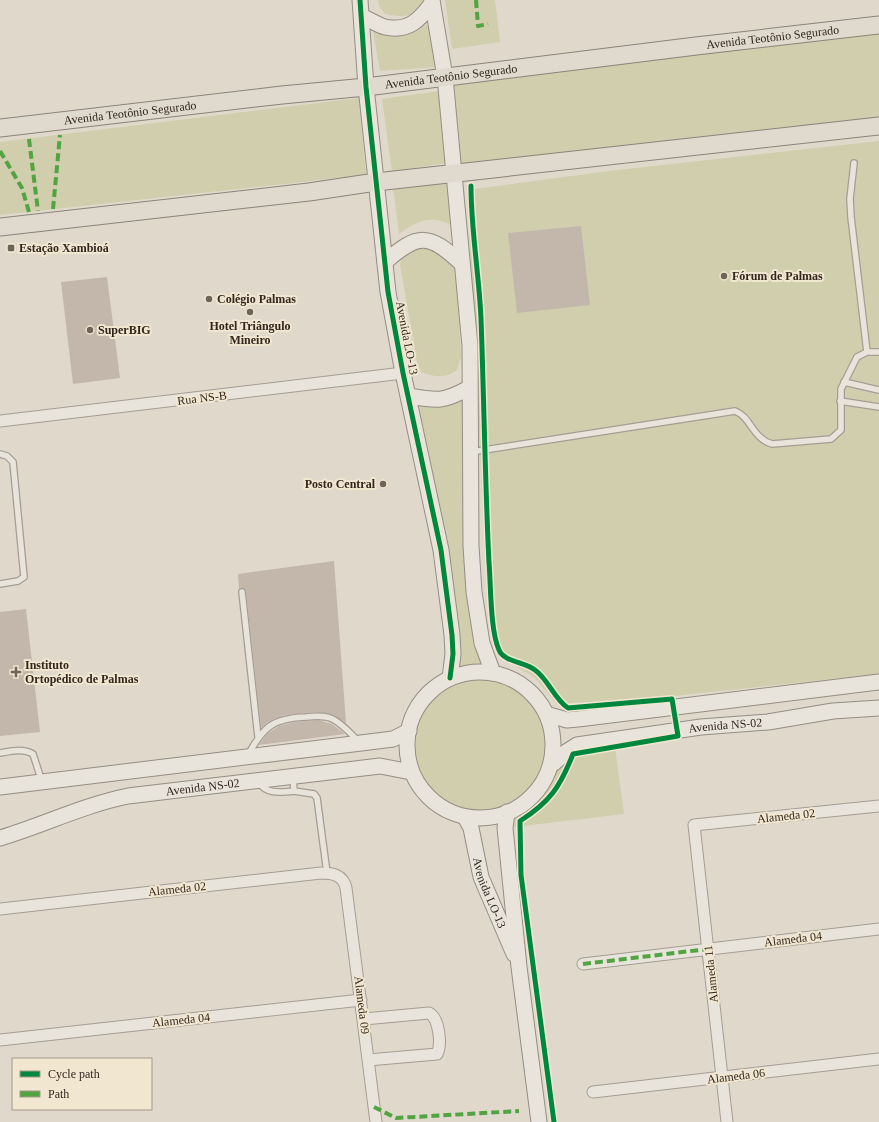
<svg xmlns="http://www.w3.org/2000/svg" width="879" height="1122" viewBox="0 0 879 1122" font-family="'Times New Roman',serif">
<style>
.green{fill:#d0cead}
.building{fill:#c3b7ab}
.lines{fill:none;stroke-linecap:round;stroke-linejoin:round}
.lane-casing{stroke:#a59d94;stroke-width:8}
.street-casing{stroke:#a59d94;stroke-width:13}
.secondary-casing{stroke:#948d83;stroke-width:17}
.primary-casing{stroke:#8a837a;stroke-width:19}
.lane{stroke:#e8e4db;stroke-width:5.5}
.street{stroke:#e8e4db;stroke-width:11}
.secondary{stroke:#e8e4db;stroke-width:15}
.primary{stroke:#e0d9cd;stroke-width:17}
.quiet{stroke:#52a341;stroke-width:4;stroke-dasharray:8 4;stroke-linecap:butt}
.cycleway-casing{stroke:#f1e6d0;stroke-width:8}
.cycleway{stroke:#00873e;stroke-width:5}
.poi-dot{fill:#6f645a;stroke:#f1e6d0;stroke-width:1.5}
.labels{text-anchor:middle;stroke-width:4;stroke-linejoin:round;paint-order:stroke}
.street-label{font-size:12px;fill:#32261d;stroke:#f1e6d0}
.poi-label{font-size:12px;font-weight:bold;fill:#32261d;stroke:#f1e6d0;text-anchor:start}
</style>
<rect width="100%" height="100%" fill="#e0d8ca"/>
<path class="green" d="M378,0H423C422,19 398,17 385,14L379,6Z
M445,0H495L500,42L452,49Z
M431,23L437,67L380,71L372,26L402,35Z
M879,26V126L453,174L450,78Z
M440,91L446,163L392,172L382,99Z
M359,98L366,175L0,215V142Z
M879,141V674L674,696L557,704L534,677L512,664L495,650L485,557L467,190L609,171Z
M447,179L454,227C433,214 418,220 399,234L393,186Z
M430,234C446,237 451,240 456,256L461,357L457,370C445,379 434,377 421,372L417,362L400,264L405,248Z
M462,390L471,452L468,566L493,673L527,689L549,715L554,763L566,752L614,740L624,814L505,828L507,813L486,818L443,808L419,786L411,772L409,731L431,691L450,678L451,624L409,396Z"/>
<path class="building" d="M581,226L590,305L517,313L508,233Z
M107,277L120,378L73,384L61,282Z
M334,561L346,723L331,714L315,712L284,715L268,722L261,728L246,592L243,588L239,589L238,574Z
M26,609L40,732L0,736V612Z
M318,720L332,724L345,734L259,745L267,734L279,726L295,722Z"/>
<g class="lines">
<defs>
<path id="lane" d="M854,163L850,199L851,217L867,352H879
M844,382L879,390
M840,401L879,407
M471,452L735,411C751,417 752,438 772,444L831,439L841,430V389L857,357L867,352
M0,454L7,456L13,462L24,577L18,581L0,584
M242,592L258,737
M0,753C11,751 23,748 33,754L42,782
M248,755C263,727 273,718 306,717C314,716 323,715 330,718C341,722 351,734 359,742
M293,777L294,791L314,794L317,798L327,873
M259,783C268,795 281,792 294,791"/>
<path id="street" d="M0,421L403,373
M0,909L321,873C333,873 343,875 346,888L376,1122
M583,964L879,929
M364,1019L429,1013C439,1018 442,1044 437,1054L368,1060
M0,1040L361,1000
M593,1092L879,1059
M727,1122L694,825L879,806"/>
<g id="secondary">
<path d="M360,0L366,87L388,292L403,373L441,550L452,635L453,654L450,678"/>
<path d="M432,0L445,77L470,346L471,546L474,592L482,643L493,673"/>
<path d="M362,17C370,19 377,25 385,27C408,32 420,20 432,3"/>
<path d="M385,262C418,233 429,233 461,263"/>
<path d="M409,396C438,401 443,402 469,388"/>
<circle cx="480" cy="745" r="73"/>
<path d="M549,715L567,720L578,719L879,682"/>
<path id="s1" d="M554,763L566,752L577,745L701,727L768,722L833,711L879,708"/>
<path d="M0,787L361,743L393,739L409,731"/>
<path d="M507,812L505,828L519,967L539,1122"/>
<path id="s2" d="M465,817L471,828L481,877L514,954"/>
<path id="s3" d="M0,838C43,825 84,805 128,796L380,766L411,772"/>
</g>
<g id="primary">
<path id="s4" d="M0,128L282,95L366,87L696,46L879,25"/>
<path d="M0,227L309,192L376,182L879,126"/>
</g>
</defs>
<use href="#lane" class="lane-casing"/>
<use href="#street" class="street-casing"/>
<use href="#secondary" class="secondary-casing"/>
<use href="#primary" class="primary-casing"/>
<use href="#lane" class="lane"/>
<use href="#street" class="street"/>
<use href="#secondary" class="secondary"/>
<use href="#primary" class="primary"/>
<path class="quiet" d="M476,0L478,26L488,24
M29,139L38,211
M0,151L22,188L29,212
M53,209L60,135
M583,964L708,949
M374,1107L396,1118L519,1111"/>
<defs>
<path id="cycleway" d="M360,0L366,87L388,292L403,373L441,550L452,635L453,654L450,678
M471,186C471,230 479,274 481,318C484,400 485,481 489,563C491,585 490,630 499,650C504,662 525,662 535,670C549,680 554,699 568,708L672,699L678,736L573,754C560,787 550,802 520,821L521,875L554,1122"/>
</defs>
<use href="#cycleway" class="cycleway-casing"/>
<use href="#cycleway" class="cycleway"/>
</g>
<g class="poi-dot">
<rect x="7" y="244" width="8" height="8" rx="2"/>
<circle cx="724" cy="276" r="4"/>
<circle cx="209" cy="299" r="4"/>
<circle cx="250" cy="312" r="4"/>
<circle cx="90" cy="330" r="4"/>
<circle cx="383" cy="484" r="4"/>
<path d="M14 666h4v4h4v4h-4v4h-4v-4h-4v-4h4z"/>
</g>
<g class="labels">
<g class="street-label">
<text dy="4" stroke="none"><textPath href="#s4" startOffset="778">Avenida Teotônio Segurado</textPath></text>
<text dy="4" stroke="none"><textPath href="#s4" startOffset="454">Avenida Teotônio Segurado</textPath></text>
<text dy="4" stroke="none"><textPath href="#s4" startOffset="131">Avenida Teotônio Segurado</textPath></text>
<text transform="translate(407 338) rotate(79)" y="4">Avenida LO-13</text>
<text transform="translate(202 398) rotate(-7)" y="4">Rua NS-B</text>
<text dy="4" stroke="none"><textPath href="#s1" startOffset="179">Avenida NS-02</textPath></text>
<text dy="4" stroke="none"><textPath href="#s3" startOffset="210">Avenida NS-02</textPath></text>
<text transform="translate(786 816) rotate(-6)" y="4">Alameda 02</text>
<text transform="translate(177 889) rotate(-6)" y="4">Alameda 02</text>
<text dy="4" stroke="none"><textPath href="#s2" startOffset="80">Avenida LO-13</textPath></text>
<text transform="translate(793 939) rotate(-7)" y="4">Alameda 04</text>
<text transform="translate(711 974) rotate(-96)" y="4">Alameda 11</text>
<text transform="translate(362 1005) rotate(83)" y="4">Alameda 09</text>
<text transform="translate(181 1020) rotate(-6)" y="4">Alameda 04</text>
<text transform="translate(736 1076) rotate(-7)" y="4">Alameda 06</text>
</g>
<g class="poi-label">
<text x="19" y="252">Estação Xambioá</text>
<text x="732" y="280">Fórum de Palmas</text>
<text x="217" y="303">Colégio Palmas</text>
<text x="250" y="330" text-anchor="middle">Hotel Triângulo<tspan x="250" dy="14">Mineiro</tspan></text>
<text x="98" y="334">SuperBIG</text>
<text x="375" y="488" text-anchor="end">Posto Central</text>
<text x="25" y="669">Instituto<tspan x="25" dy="14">Ortopédico de Palmas</tspan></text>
</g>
</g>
<rect x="12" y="1058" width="140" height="52" fill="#f1e6d0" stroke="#a59988"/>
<rect x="20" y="1071" width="20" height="6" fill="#00873e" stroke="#a59988"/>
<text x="48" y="1078" font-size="12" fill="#32261d">Cycle path</text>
<rect x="20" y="1091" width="20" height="6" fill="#52a341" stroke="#a59988"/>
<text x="48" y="1098" font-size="12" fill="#32261d">Path</text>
</svg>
